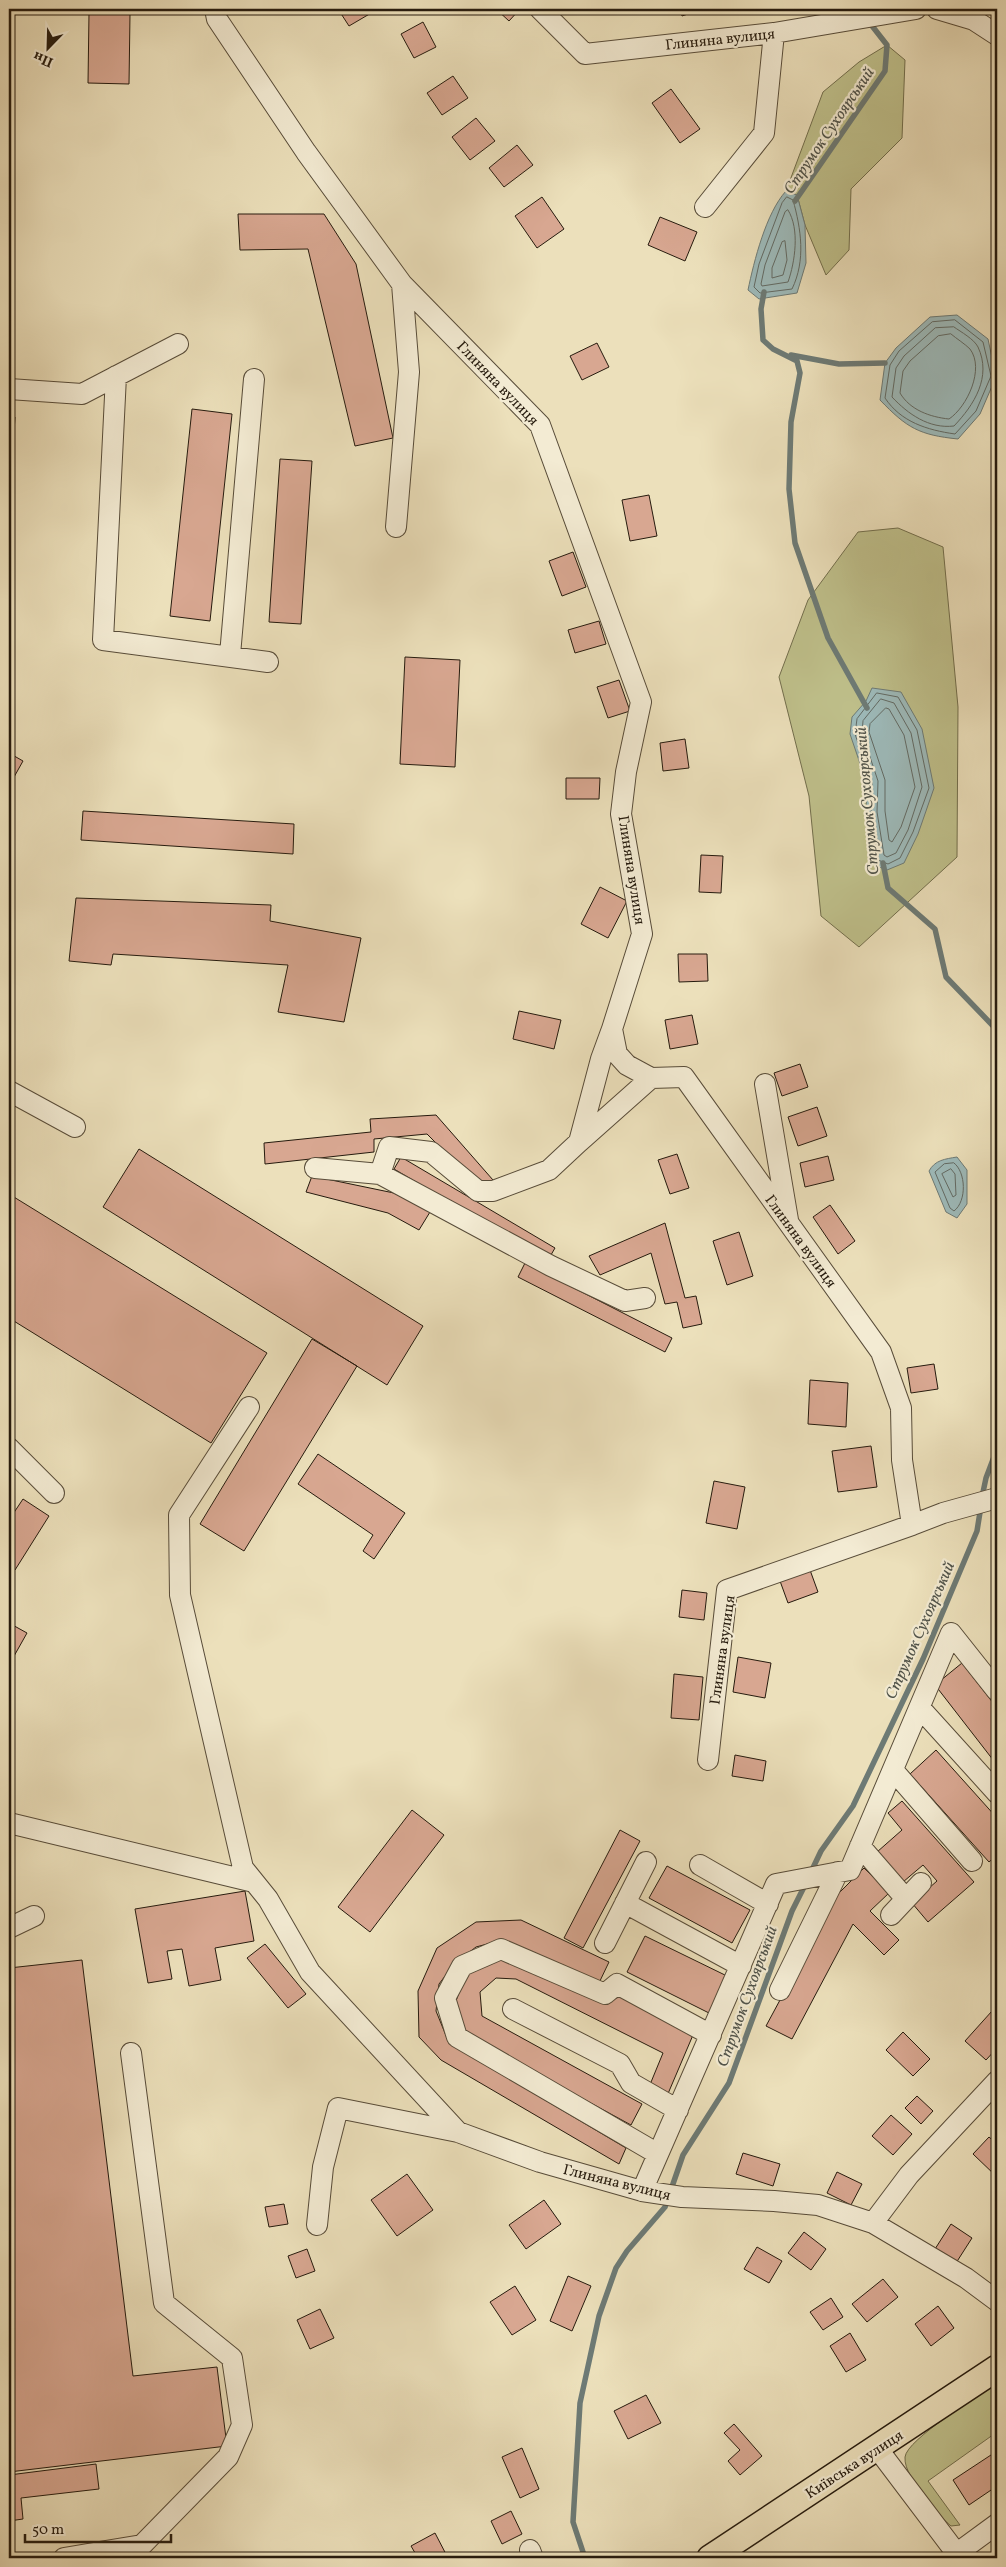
<svg xmlns="http://www.w3.org/2000/svg" width="1006" height="2567" viewBox="0 0 1006 2567" font-family="Vollkorn,serif">
<style>
.green{fill:#bfc08b;stroke:#726e4c}
.water{fill:#9dbaba;stroke:#6d7a75}
.lines{fill:none;stroke-linecap:round;stroke-linejoin:round}
.shore{stroke:#626a64;stroke-width:1}
.stream{stroke:#6d7a75;stroke-width:5.5}
.building{fill:#d8a791;stroke:#261b0e}
.minor-casing{stroke:#584c39;stroke-width:22}
.major-casing{stroke:#261b0e;stroke-width:28}
.minor{stroke:#f3ebd3;stroke-width:20}
.major{stroke:#ece0bb;stroke-width:25}
.labels{text-anchor:middle;stroke-width:4.5;stroke-linejoin:round;paint-order:stroke}
.street-label{font-size:15px;fill:#261b0e;stroke:#f3ebd3}
.water-label{font-size:16px;font-style:italic;fill:#50534a;stroke:#f3ebd3}
</style>
<rect width="100%" height="100%" fill="#ece0bb"/>
<filter id="stains"><feTurbulence type="fractalNoise" baseFrequency=".004" numOctaves="4"/><feColorMatrix values="0 0 0 0 .2 0 0 0 0 .09 0 0 0 0 .02 0 0 0 .5 -.17"/></filter>
<radialGradient id="worn" r=".72"><stop offset=".6" stop-color="#630" stop-opacity="0"/><stop offset="1" stop-color="#630" stop-opacity=".3"/></radialGradient>
<path class="green" d="M887,45L905,60L902,138L851,189L849,250L826,275L805,225L797,195L786,191L823,92L859,62Z
M898,528L943,547L958,707L957,857L859,947L821,916L809,796L779,677L808,600L858,532Z
M997,2384V2432L928,2481L960,2525L951,2526C940,2517 932,2505 924,2494C916,2484 904,2470 905,2457C907,2439 980,2395 997,2384Z"/>
<path class="water" d="M786,191L797,195L805,225L806,263L797,293L759,299L748,290C754,261 766,213 786,191Z
M957,315L988,339L996,377L980,414L958,439C919,435 907,428 880,400L885,363L896,348L930,317Z
M872,688L901,692L922,729L934,788L918,834L904,863L887,870L874,865L866,812L867,784L850,734L852,717L866,701Z
M957,1157L967,1170V1204L957,1218L946,1212L929,1171C935,1160 945,1159 957,1157Z"/>
<g class="lines">
<path class="shore" d="M787,197L793,200C801,229 806,260 792,289L760,293L754,287L759,264L782,203Z
M788,210C800,229 795,262 788,282L762,286L761,284L765,265L785,212Z
M785,241L787,260L783,275L772,278V268L782,242Z
M955,320L983,342L991,376L976,411L955,434C927,430 901,422 885,398L890,365L899,351L932,322Z
M954,327C961,332 974,339 978,347C992,377 974,405 954,426C929,429 908,414 892,397L896,368L904,356L935,328Z
M951,334C957,339 965,344 970,349C985,369 967,407 949,419C930,417 910,410 900,393L903,371L910,361L938,336Z
M877,693L898,697L917,730L929,788L913,832L900,858L888,864L878,860L871,812L872,783L855,734L857,719Z
M881,699L894,703L911,733L922,787L908,830L896,853L887,857L884,855L877,812L878,781L862,733L863,721Z
M886,708L889,709L904,735L915,787L901,827L892,842L889,840L885,811V780L869,732L870,724Z
M954,1163C966,1172 967,1201 954,1211L950,1208L935,1172L944,1164Z
M951,1169L955,1174L956,1195L953,1197L942,1174Z"/>
<path class="stream" d="M795,201L885,71L887,45L869,22
M764,292L761,309L763,340L773,349L797,361L800,373L791,422L789,489L795,543L828,638L867,708
M791,355L839,364L885,363
M883,863L888,888L935,929L946,977L997,1030
M982,1497L986,1478L997,1449
M811,1872L821,1851L853,1806L923,1659L977,1531L981,1506
M585,2558L573,2522L580,2403L599,2316L616,2268L627,2251L665,2207L683,2155L729,2083L792,1911L806,1883"/>
</g>
<path class="building" d="M338,9H378L349,26Z
M496,9H520L509,21Z
M680,9H703L682,16Z
M89,13L130,14L129,84L88,83Z
M423,22L436,47L414,58L401,34Z
M453,76L468,98L442,115L427,93Z
M671,89L700,129L680,143L652,103Z
M476,118L495,141L470,160L452,137Z
M517,145L533,165L504,187L489,168Z
M542,197L564,229L537,248L515,216Z
M238,214H324L356,264L393,438L355,446L308,249L240,250Z
M660,217L697,232L685,261L648,245Z
M597,343L609,367L582,380L570,356Z
M192,409L232,414L210,621L170,616Z
M9,416L15,417L10,491H9Z
M280,459L312,461L301,624L269,622Z
M649,495L657,536L630,541L622,500Z
M573,552L586,587L562,596L549,561Z
M599,621L606,644L575,653L568,630Z
M405,657L460,660L455,767L400,764Z
M619,680L630,711L608,718L597,687Z
M685,739L689,768L663,771L660,743Z
M9,753L23,761L9,786Z
M566,778H600L599,799H566Z
M83,811L294,824L293,854L81,840Z
M701,855L723,856L721,893L699,892Z
M600,887L627,901L608,938L581,924Z
M76,898L271,905L270,921L361,938L344,1022L278,1012L288,965L113,954L111,965L69,961Z
M678,954H707L708,981L679,982Z
M519,1011L561,1020L554,1049L513,1039Z
M692,1015L698,1044L670,1049L665,1020Z
M800,1064L808,1087L782,1096L774,1073Z
M817,1107L827,1136L798,1146L788,1117Z
M436,1115L493,1180L481,1188L427,1134L374,1139V1152L265,1164L264,1143L371,1132L370,1119Z
M139,1149L423,1326L387,1385L103,1207Z
M677,1154L689,1188L670,1194L658,1160Z
M828,1156L834,1180L805,1187L800,1163Z
M401,1157L555,1248L548,1260L394,1169Z
M312,1176L394,1193L430,1212L419,1230L388,1213L306,1192Z
M9,1194L267,1353L211,1443L9,1318Z
M830,1205L855,1241L838,1254L813,1217Z
M665,1223L685,1298L696,1296L702,1324L683,1328L677,1302L665,1304L651,1253L600,1275L589,1256Z
M739,1232L753,1276L727,1285L713,1241Z
M525,1263L672,1338L665,1352L518,1277Z
M312,1339L357,1366L244,1551L200,1524Z
M934,1364L938,1389L911,1393L907,1368Z
M810,1380L848,1383L846,1427L808,1424Z
M871,1446L877,1487L838,1492L832,1451Z
M318,1454L405,1513L374,1559L363,1551L373,1535L298,1484Z
M714,1481L745,1487L737,1529L706,1523Z
M23,1499L49,1516L15,1570L9,1567V1520Z
M810,1570L818,1592L788,1603L780,1581Z
M682,1590L707,1593L704,1620L679,1617Z
M9,1623L27,1633L9,1665Z
M738,1657L771,1663L765,1698L733,1692Z
M962,1663L997,1708V1765L935,1685Z
M674,1674L703,1677L699,1720L671,1718Z
M936,1750L997,1818V1855L989,1862L910,1774Z
M735,1755L766,1761L763,1781L732,1776Z
M902,1801L974,1882L928,1922L912,1903L937,1881L923,1865L903,1882L877,1852L902,1830L888,1813Z
M412,1810L444,1835L370,1932L338,1907Z
M620,1830L640,1841L583,1948L564,1938Z
M667,1866L750,1910L732,1943L649,1898Z
M864,1868L889,1893L870,1911L899,1940L884,1955L853,1924L792,2039L766,2026L836,1896Z
M245,1891L254,1941L215,1948L221,1980L189,1986L182,1949L167,1951L172,1979L148,1983L135,1909Z
M521,1920L609,1962L598,1985L502,1940L476,1947L455,1963L439,1984L436,2011L449,2043L626,2148L619,2164L441,2060L419,2037L418,1991L437,1948L476,1922Z
M645,1936L729,1977L711,2014L627,1972Z
M265,1944L306,1994L288,2008L247,1958Z
M501,1957L602,2003L625,1995L693,2035L667,2096L649,2087L663,2053L516,1979L496,1978L480,1992L482,2016L642,2104L631,2125L464,2034L456,2001L467,1970Z
M82,1960L133,2376L217,2367L227,2446L9,2472V1968Z
M992,2011L997,2016V2048L986,2060L965,2041Z
M903,2032L930,2059L913,2076L886,2050Z
M917,2096L933,2111L921,2124L905,2108Z
M891,2115L912,2134L893,2155L872,2136Z
M989,2137L997,2144V2177L973,2154Z
M743,2153L780,2164L773,2186L736,2174Z
M837,2172L862,2184L851,2205L827,2193Z
M407,2174L433,2210L397,2236L371,2200Z
M544,2200L561,2224L526,2249L509,2225Z
M284,2204L288,2224L269,2227L265,2207Z
M951,2224L972,2238L956,2263L935,2249Z
M804,2232L826,2249L811,2270L788,2253Z
M757,2247L782,2261L769,2283L744,2269Z
M307,2249L315,2271L296,2278L288,2256Z
M568,2276L591,2286L572,2331L550,2321Z
M883,2279L898,2297L867,2322L852,2304Z
M515,2286L536,2320L512,2335L490,2302Z
M831,2298L843,2317L823,2330L810,2312Z
M938,2306L954,2328L931,2346L915,2324Z
M320,2309L334,2338L310,2349L297,2320Z
M850,2333L866,2360L846,2372L830,2346Z
M646,2395L661,2423L628,2439L614,2411Z
M734,2424L762,2456L740,2475L728,2461L740,2450L724,2433Z
M522,2448L539,2489L520,2498L502,2457Z
M994,2453L997,2458V2486L969,2505L953,2480Z
M96,2464L99,2489L21,2498L23,2519L9,2521V2475Z
M511,2511L522,2534L502,2544L491,2521Z
M435,2533L448,2558H418L411,2546Z"/>
<g class="lines">
<defs>
<path id="minor" d="M215,9L217,19L306,152L402,284L540,425L641,702L626,772L621,814L642,934L612,1029L617,1054L627,1065L651,1078L684,1077L881,1352L901,1408L902,1460L912,1525L727,1590L708,1760
M540,9L585,54L774,33L916,9
M937,9L974,20L997,35
M705,207L764,133L774,33
M116,376L103,640L268,662
M9,389L82,394L178,344
M396,527L409,372L402,284
M230,655L254,379
M765,1084L788,1220
M9,1091L75,1127
M579,1142L651,1078
M315,1168L380,1174L551,1266L625,1301L645,1298
M380,1174L389,1147L431,1152L478,1191H493L549,1170L579,1142L601,1059L612,1029
M249,1407L179,1515L180,1595L243,1868L268,1899L310,1972L458,2132
M9,1448L54,1493
M912,1525L943,1513L997,1498
M920,1708L997,1793
M893,1770L972,1861
M9,1823L254,1882
M860,1846L906,1899
M700,1865L768,1904
M625,1903L741,1966
M891,1915L921,1883
M9,1928L34,1916
M605,1943L646,1862
M780,1990L838,1872
M513,2009L620,2064L631,2083L678,2110
M658,2154L457,2037L445,1998L462,1966L501,1949L605,1994L617,1984L711,2035
M642,2191L776,1884L850,1870L951,1633L997,1691
M873,2223L909,2175L997,2081
M317,2225L323,2167L338,2108L458,2132L540,2162L642,2191L682,2197L774,2201L818,2205L873,2223L966,2278L997,2301
M877,2448L960,2558
M530,2550L533,2558
M956,2554L997,2524
M64,2558L142,2545L228,2457L242,2425L232,2358L164,2303L131,2053"/>
<path id="major" d="M710,2558L997,2368"/>
</defs>
<use href="#minor" class="minor-casing"/>
<use href="#major" class="major-casing"/>
<use href="#minor" class="minor"/>
<use href="#major" class="major"/>
</g>
<g class="labels">
<g class="street-label">
<text transform="translate(720 39) rotate(-6)" y="5">Глиняна вулиця</text>
<text transform="translate(498 383) rotate(46)" y="5">Глиняна вулиця</text>
<text transform="translate(632 870) rotate(81)" y="5">Глиняна вулиця</text>
<text transform="translate(801 1241) rotate(54)" y="5">Глиняна вулиця</text>
<text transform="translate(722 1650) rotate(-82)" y="5">Глиняна вулиця</text>
<text transform="translate(617 2182) rotate(14)" y="5">Глиняна вулиця</text>
<text transform="translate(854 2464) rotate(-33)" y="5">Київська вулиця</text>
</g>
<g class="water-label">
<text transform="translate(828 130) rotate(-56)" y="6">Струмок Сухоярський</text>
<text transform="translate(866 801) rotate(-95)" y="6">Струмок Сухоярський</text>
<text transform="translate(919 1630) rotate(-66)" y="6">Струмок Сухоярський</text>
<text transform="translate(746 1996) rotate(-70)" y="6">Струмок Сухоярський</text>
</g>
</g>
<rect width="1006" height="2567" fill="none" stroke="#ece0bb" stroke-width="30"/>
<rect x="10" y="10" width="986" height="2547" fill="none" stroke="#261b0e" stroke-width="2.5"/>
<rect x="15" y="15" width="976" height="2537" fill="none" stroke="#261b0e"/>
<g transform="translate(48 48) rotate(203)" stroke="#f3ebd3" stroke-width="4" paint-order="stroke">
<path d="M0-4L9 19L0 12L-9 19Z" fill="#261b0e"/>
<text y="-8" font-size="14" font-weight="bold" text-anchor="middle" fill="#261b0e">Пн</text>
</g>
<path d="M25 2534v8h146v-8" fill="none" stroke="#261b0e" stroke-width="2.5"/>
<text x="32" y="2534" font-size="15" fill="#261b0e" stroke="#f3ebd3" stroke-width="4" paint-order="stroke">50 m</text>
<rect width="100%" height="100%" filter="url(#stains)"/>
<rect width="100%" height="100%" fill="url(#worn)"/>
</svg>
